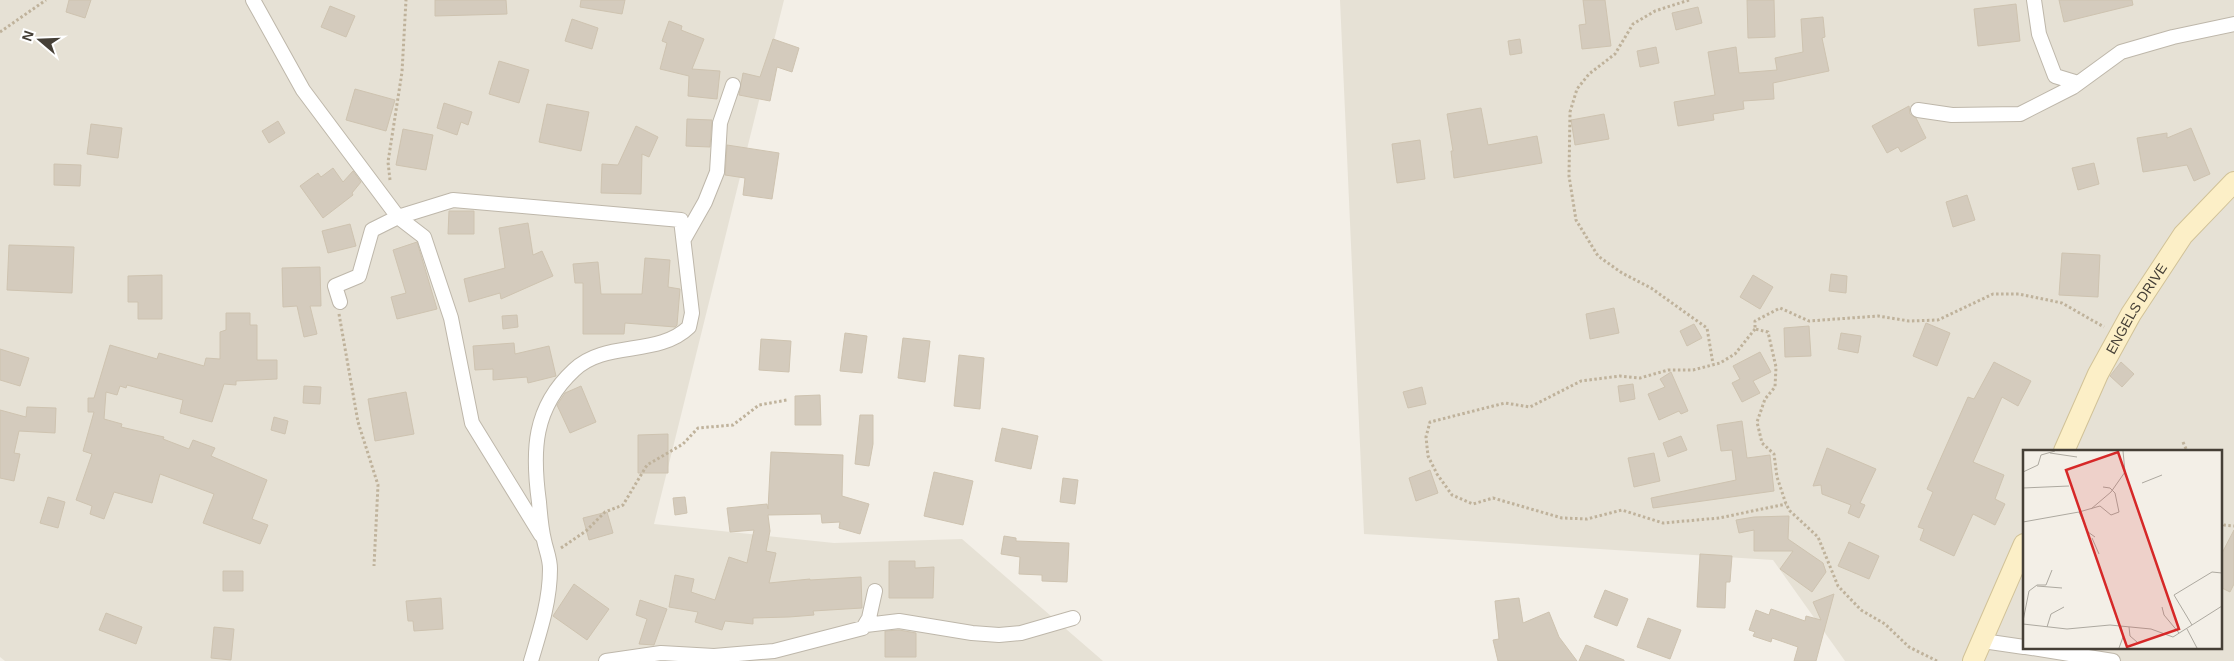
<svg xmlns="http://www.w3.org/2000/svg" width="2234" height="661" viewBox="0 0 2234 661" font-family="Arial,sans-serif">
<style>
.residential{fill:#e6e1d5;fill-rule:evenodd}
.building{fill:#d4cbbd;stroke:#cec3b0}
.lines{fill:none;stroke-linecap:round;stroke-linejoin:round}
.street-casing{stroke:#beb7aa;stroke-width:16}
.secondary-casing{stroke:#d1c298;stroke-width:22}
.path{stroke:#bfb29b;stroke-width:3;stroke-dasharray:2.5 2.5;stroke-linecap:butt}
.street{stroke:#fff;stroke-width:14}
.secondary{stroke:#fcefc7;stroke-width:20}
.labels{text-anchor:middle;stroke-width:5;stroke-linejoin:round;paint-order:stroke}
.street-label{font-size:14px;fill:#453f36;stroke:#fff}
.inset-road{fill:none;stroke:#ada9a0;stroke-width:1}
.view{fill:#d62828;fill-opacity:0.15;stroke:#d62828;stroke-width:2.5}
.inset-edge{fill:none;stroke:#453f36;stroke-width:2.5}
</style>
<rect width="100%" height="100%" fill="#f3efe7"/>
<path class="residential" d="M0,0H784L654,524L834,543L962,539L1103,661H5L0,657Z
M1340,0H2234V661H1845L1773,560L1364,534ZM2024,451H2220V647H2024Z"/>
<path class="building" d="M69,0H91L85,18L66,12Z
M435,0H506L507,14L435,16Z
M581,0H625L622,14L580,7Z
M1583,0H1605L1611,46L1582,49L1579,25L1586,24Z
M1747,0H1774L1775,37L1748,38Z
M2059,0H2132L2133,5L2064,22Z
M2016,4L2020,41L1978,46L1974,9Z
M330,6L355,16L346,37L321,27Z
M1698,7L1702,23L1676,30L1672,13Z
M1823,17L1825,37L1822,38L1829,71L1773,83L1774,99L1743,101L1744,109L1713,114L1714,120L1678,126L1674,102L1715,95L1708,52L1736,47L1739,73L1777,70L1775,58L1803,52L1801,19Z
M572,19L598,28L592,49L565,41Z
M669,21L682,26L681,30L704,39L692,69L720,71L717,99L688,96L689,76L660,69L667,43L662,41Z
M773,39L799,48L792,72L777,67L770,101L739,95L743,73L760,77Z
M1520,39L1522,53L1510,55L1508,41Z
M1656,47L1659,63L1640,67L1637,51Z
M499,61L529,70L519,103L489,94Z
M355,89L395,100L386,131L346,120Z
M444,103L472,112L468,125L461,122L457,135L437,128Z
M547,104L589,112L581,151L539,142Z
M1909,106L1910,114L1916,118L1926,138L1901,152L1898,147L1887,153L1872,126Z
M1481,108L1488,145L1537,136L1542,163L1454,178L1451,151H1453L1447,114Z
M1604,114L1609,139L1575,145L1571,120Z
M687,119L712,120L710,147L686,146Z
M278,121L285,133L269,143L262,131Z
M91,124L122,128L118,158L87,154Z
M636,126L658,137L649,157L642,154L641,194L601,193L602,164L618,165Z
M2191,128L2210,174L2194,181L2187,165L2143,172L2137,138L2167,133V138Z
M403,129L433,135L426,170L396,165Z
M1420,140L1425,179L1397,183L1392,144Z
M727,145L779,153L772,199L743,195L745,178L725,175Z
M2094,163L2099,184L2078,190L2072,168Z
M54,164L81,165L80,186L54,185Z
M333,168L343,182L353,171L361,182L352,193L353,195L323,218L300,186L318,173L321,177Z
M1967,195L1975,220L1953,227L1946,202Z
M449,211H474V234H448Z
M528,223L533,255L542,251L553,276L501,299L500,293L469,302L464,279L505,268L499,228Z
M350,224L356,246L328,253L322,231Z
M417,242L437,309L397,319L391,297L406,293L393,250Z
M9,245L74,247L72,293L7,290Z
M2062,253L2100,255L2098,297L2059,295Z
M645,258L670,260L668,287L680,289L677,325L675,327L625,323L624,334H583V283H575L573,264L598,262L601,294H642Z
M320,267L321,306H310L317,334L304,337L297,306L283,307L282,268Z
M1831,274L1847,276L1846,293L1829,291Z
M162,275V319H138V302H128V276Z
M1753,275L1773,287L1760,309L1740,297Z
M1614,308L1619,333L1590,339L1586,314Z
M226,313H250V325H257V360H277V379L236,381V385L224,384L212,422L180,413L183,400L127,385L126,388L120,386L117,395L106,392L104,419L122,424L121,427L164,437L163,439L189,449L193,440L215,448L211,456L267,480L252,519L268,525L260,544L203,523L214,494L160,474L152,503L114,492L104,519L90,514L92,506L76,500L92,454L83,451L94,412H88V398H94L110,345L157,359L159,353L204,366L206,358L220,359V332L226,330Z
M517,315L518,327L503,329L502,316Z
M1926,323L1950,333L1937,366L1913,356Z
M1694,324L1702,338L1687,346L1680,331Z
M1809,326L1811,356L1785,357L1784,328Z
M845,333L867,336L862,373L840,371Z
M1841,333L1861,336L1858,353L1838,349Z
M903,338L930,341L925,382L898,378Z
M761,339L791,341L789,372L759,370Z
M514,343L515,354L549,346L556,376L528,383L527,377L493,380V369L475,370L473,346Z
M0,349L29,358L20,386L0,380Z
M1760,352L1771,372L1753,381L1760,393L1742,402L1732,383L1740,379L1733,366Z
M959,355L984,358L980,409L954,406Z
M1994,362L2031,381L2018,406L2002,397L1973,462L2004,475L1995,499L2005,504L1995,525L1973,514L1954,556L1920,540L1924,529L1918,527L1933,492L1927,489L1968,397L1974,399Z
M2121,362L2134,374L2122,387L2110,376Z
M1671,372L1688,411L1681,414L1679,411L1659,420L1648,394L1665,387L1660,379Z
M1633,384L1635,399L1620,402L1618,386Z
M304,386L321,387L320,404L303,403Z
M581,386L596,422L570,433L557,405L565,393Z
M1422,387L1426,404L1408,408L1403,392Z
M406,392L414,434L375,441L368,399Z
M820,395L821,425H795V396Z
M27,407L56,408L55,433L19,431L14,453L20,454L14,481L0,478V410L26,417Z
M860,415H873V444L869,466L855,464Z
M274,417L288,421L285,434L271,430Z
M1742,421L1747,458L1770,455L1774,491L1653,508L1651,498L1736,480L1732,450L1721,451L1717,425Z
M1002,428L1038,436L1031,469L995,461Z
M668,434V473H638V435Z
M1681,436L1687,450L1668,457L1663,443Z
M1827,448L1876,469L1860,503L1865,505L1859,518L1848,513L1851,505L1822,494L1821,485L1813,486Z
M771,452L843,455L842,496L869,504L860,534L839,528L840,522L822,523L821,514L768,515L770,531L766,551L776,553L769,583L810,579V580L861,577L862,608L813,611L814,615L789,617L753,618V624L725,621L722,630L695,622L698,612L669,607L675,575L694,579L691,592L715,600L729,557L747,563L754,530L730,532L727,508L767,504L768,509Z
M1654,453L1660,481L1634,487L1628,458Z
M1430,470L1438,493L1416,501L1409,478Z
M934,472L973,481L963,525L924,516Z
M1063,478L1078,480L1075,504L1060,502Z
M48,497L65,502L58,528L40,523Z
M685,497L687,513L675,515L673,498Z
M607,512L613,533L589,540L583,518Z
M1789,516L1788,539L1823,563L1826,572L1812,592L1780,569L1793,551H1754V530L1739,533L1736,520L1754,517Z
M2234,530V584L2230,592L2220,587V557Z
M1004,536L1016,538V541L1069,543L1067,582L1042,581V575L1019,574L1020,557L1001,554Z
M1849,542L1879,556L1869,579L1838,566Z
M1700,554L1732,556L1730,582H1726L1725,608L1697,607Z
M889,561H915V568L934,567L933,598H889Z
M223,571H243V591H223Z
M574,584L609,609L587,640L553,616Z
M1605,590L1628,599L1617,626L1594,617Z
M1834,594L1816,661H1794L1798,647L1772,638L1771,642L1753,636L1755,632L1749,630L1756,610L1769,615L1771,609L1805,621L1806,616L1821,620L1813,602Z
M441,598L443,629L414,631L413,621H408L406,601Z
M1519,598L1523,623L1549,612L1559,637L1577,661H1498L1493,640L1499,639L1495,601Z
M640,600L667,609L654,645L639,644L647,619L636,615Z
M106,613L142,627L136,644L99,630Z
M1648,618L1681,630L1670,659L1637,647Z
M214,627L234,629L231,660L211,658Z
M899,630L916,633V657H885V631Z
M1586,645L1624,660V661H1579Z"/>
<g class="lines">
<defs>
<path id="street" d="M253,0L303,90L398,217L424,237L451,318L472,423L541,535
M2034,0L2039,34L2055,76L2078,83
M1918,110L1952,115L2020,114L2073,87L2121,52L2173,37L2234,24
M684,239L705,202L717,172L720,123L733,85
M340,302L335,286L359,276L372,230L398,217L453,200L681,220L692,313L689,327C658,357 605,340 574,370C533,408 532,451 539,502C540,514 541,528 544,540C546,550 550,558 550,569C550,601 540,631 531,661
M866,625L899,621L972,633L999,635L1021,633L1073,618
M1983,641L2024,647
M2026,647L2113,661
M606,661L661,653L714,656L774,651L863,628L869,618L875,591"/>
<g id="secondary">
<path id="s1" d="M2064,451L2098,374L2131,314L2183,235L2234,182"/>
<path d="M1973,661L2024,544"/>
</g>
</defs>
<use href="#street" class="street-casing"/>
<use href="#secondary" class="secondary-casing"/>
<path class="path" d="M1689,0L1655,11L1633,24L1615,54L1589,74L1577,89L1570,112L1569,176L1576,220L1598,256L1622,273L1651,288L1707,328L1713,364
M0,32L46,0
M390,180L388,162L402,72L406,0
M339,314L358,422L378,485L374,566
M1755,329L1735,354L1720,363L1693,370H1668L1640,378L1620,376L1581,381L1530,407L1505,403L1430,422L1426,437L1428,456L1437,474L1452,495L1473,504L1493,498L1562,518L1587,519L1622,510L1663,523L1719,518L1786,504
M2183,442L2187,451
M2220,521L2224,525L2234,526
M561,548L586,531L605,512L623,505L647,465L683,444L698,428L733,425L759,405L787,400
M1937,661L1909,647L1885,624L1861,610L1838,586L1818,537L1790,511L1786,504L1777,477L1774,454L1762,443L1757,422L1765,399L1775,387L1776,367L1768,332L1755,329V321L1780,308L1809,321L1878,316L1909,321L1938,320L1993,294H2019L2062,303L2104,327"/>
<use href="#street" class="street"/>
<use href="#secondary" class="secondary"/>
</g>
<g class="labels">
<g class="street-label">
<text dy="5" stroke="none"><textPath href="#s1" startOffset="160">ENGELS DRIVE</textPath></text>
</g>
</g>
<g transform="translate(2023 450)">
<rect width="199" height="199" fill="#f3efe7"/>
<path class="inset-road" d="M27,3L54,7M0,22L15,15L18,5L32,1M119,33L139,25M0,38L46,36M68,59L88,42L102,22L100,1M56,62L77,56L88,65L96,62L92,43L87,38L80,37M0,72L56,62L65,82L72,87M69,88L76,104M14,136L39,138M139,157L141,165L156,183M0,171L6,141L14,135H23L29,120M0,174L44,179L87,175L128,179L150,187L199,156M169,175L151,145L189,122L199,123M24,177L28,164L41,157M106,177L107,186L114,192M164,179L174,198M96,198L100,187L98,176"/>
<path class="view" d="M95,2L156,179L104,197L43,20Z"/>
<rect width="199" height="199" class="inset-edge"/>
</g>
<g transform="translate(40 40) rotate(289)" stroke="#ffffff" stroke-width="4" paint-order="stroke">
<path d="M0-4L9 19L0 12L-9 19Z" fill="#453f36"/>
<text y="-8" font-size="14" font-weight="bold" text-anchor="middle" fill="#453f36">N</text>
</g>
</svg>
